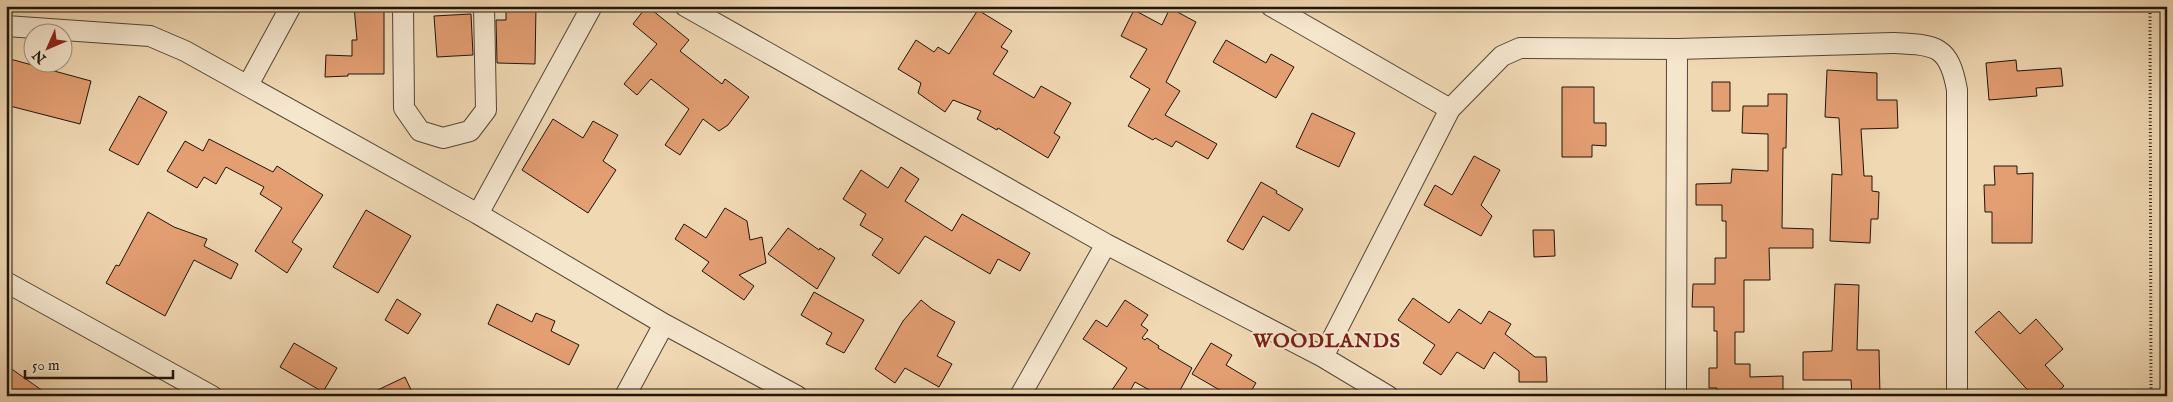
<svg xmlns="http://www.w3.org/2000/svg" width="2173" height="402" viewBox="0 0 2173 402" font-family="'IM FELL English',serif">
<style>
.building{fill:#e39e72;stroke:#1f140b}
.lines{fill:none;stroke-linecap:round;stroke-linejoin:round}
.minor-casing{stroke:#534535;stroke-width:22}
.path{stroke:#1f140b;stroke-width:3;stroke-dasharray:1 2.5;stroke-linecap:butt}
.minor{stroke:#f5e6ce;stroke-width:20}
.labels{text-anchor:middle;stroke-width:4;stroke-linejoin:round;paint-order:stroke}
.district-label{font-size:20px;font-weight:bold;letter-spacing:1px;fill:#7a1f14;stroke:#f5e6ce}
</style>
<rect width="100%" height="100%" fill="#f0d8b3"/>
<filter id="stains"><feTurbulence type="fractalNoise" baseFrequency=".004" numOctaves="4"/><feColorMatrix values="0 0 0 0 .2 0 0 0 0 .09 0 0 0 0 .02 0 0 0 .5 -.17"/></filter>
<radialGradient id="worn" r=".72"><stop offset=".6" stop-color="#630" stop-opacity="0"/><stop offset="1" stop-color="#630" stop-opacity=".3"/></radialGradient>
<path class="building" d="M354,6H384V74H348V76L325,77L326,55L352,56V40H357Z
M506,6L536,7L535,64L497,63L496,20H506Z
M647,6L689,40L680,51L722,84L725,79L749,97L728,125L719,131L703,119L680,155L665,145L689,109L651,79L637,95L624,84L657,44L633,24Z
M1170,8L1196,22L1166,82L1180,91L1165,115L1217,144L1208,159L1176,141L1172,147L1155,138L1153,140L1128,126L1150,89L1130,77L1147,49L1121,36L1134,10L1162,25Z
M978,10L1012,31L1001,47L1008,51L993,74L1034,98L1041,86L1071,103L1054,133L1060,137L1048,158L998,128L997,130L977,119L981,111L953,100L945,112L918,93L921,83L898,69L916,40L934,52L938,47L949,54Z
M471,14L473,55L437,57L434,16Z
M1226,40L1266,63L1271,54L1294,67L1276,98L1213,62Z
M10,59L91,81L80,124L6,105V73Z
M2016,60L2017,71L2061,68L2063,86L2036,88L2037,96L1989,100L1986,63Z
M1827,70L1877,73V100H1897L1898,128L1861,129L1864,176H1872V191L1879,192L1878,219H1871L1870,243L1830,241L1832,174L1842,175L1839,118L1825,117Z
M1712,82H1730V111H1712Z
M1562,87H1594V123H1606V146L1592,145V157H1562Z
M1768,94H1787L1786,148H1783L1782,228L1813,229V248H1769L1770,280H1744V332H1735V364H1750V377L1783,376V396H1717V388H1709V368H1717V331H1714V307H1692L1693,284H1715V258H1726V221H1722V205H1696V184L1731,183L1732,169L1768,171V134L1742,133L1743,106H1768Z
M139,96L167,112L138,165L109,150Z
M1312,113L1355,133L1339,167L1296,147Z
M553,119L583,138L593,121L618,135L603,161L616,170L588,213L522,170Z
M209,139L273,172L277,166L323,195L292,242L302,249L287,273L255,251L282,208L260,194L264,187L226,167L216,184L204,177L197,188L167,171L185,141L203,151Z
M1474,156L1500,170L1481,205L1492,216L1481,236L1424,205L1435,185L1452,195Z
M1994,166H2017V174L2033,173L2032,243H1992V212H1985L1984,185H1995Z
M901,167L919,179L905,201L952,231L962,214L1030,253L1020,271L998,259L990,274L925,236L899,274L872,255L883,239L860,225L866,214L843,199L861,170L888,188Z
M1261,182L1277,191L1276,193L1303,209L1289,231L1263,216L1243,250L1227,241Z
M725,208L747,221L750,240L762,237L766,263L739,275L754,286L744,300L702,271L709,262L675,239L684,224L706,238Z
M366,210L411,236L378,293L333,267Z
M148,212L174,227L207,239L204,246L238,264L231,279L194,260L165,316L106,283L116,265L119,266Z
M788,228L819,250L820,248L835,258L817,289L768,254Z
M1533,230H1554L1555,256L1534,257Z
M1835,284L1859,285L1857,350H1879L1880,396H1852L1851,380H1803V352L1832,351Z
M814,292L864,320L844,353L826,344L832,333L801,315Z
M1413,298L1449,323L1459,309L1481,324L1489,311L1511,324L1505,334L1535,357H1546L1547,382H1519V371L1494,352L1484,369L1457,352L1441,375L1423,363L1435,345L1398,320Z
M397,299L421,314L408,334L385,320Z
M921,300L932,309L955,322L937,356L952,364L939,387L905,368L895,383L875,369L903,321Z
M1125,300L1148,315L1141,325L1148,330L1142,338L1145,340L1147,338L1159,346L1158,348L1192,368L1177,396H1160L1135,382L1127,396H1121L1112,390L1127,368L1083,339L1096,320L1107,327Z
M497,304L532,322L536,313L555,321L551,331L579,345L569,365L488,324Z
M1999,311L2020,334L2036,319L2063,349L2045,365L2064,386L2053,396H2033L1975,332Z
M294,343L337,368L323,392L280,367Z
M1211,343L1232,355L1226,365L1256,383L1248,396H1230L1192,374Z
M6,365L50,396H6Z
M405,377L414,396H365Z"/>
<g class="lines">
<defs>
<path id="minor" d="M403,6L404,108L420,131L443,138L470,131L486,110L484,6
M685,6L1106,244L1323,357L1388,396
M1271,6L1450,109
M6,26L150,36L185,51L478,214L664,324L797,396
M248,85L291,6
M478,214L592,6
M6,282L212,396
M1323,357L1450,109L1502,56L1520,48L1677,49L1893,43C1936,45 1949,45 1957,90V396
M625,396L664,324
M1020,396L1106,244
M1676,396L1677,49"/>
</defs>
<use href="#minor" class="minor-casing"/>
<path class="path" d="M2150,6L2151,396"/>
<use href="#minor" class="minor"/>
</g>
<g class="labels">
<g class="district-label">
<text x="1327" y="347">WOODLANDS</text>
</g>
</g>
<rect width="2173" height="402" fill="none" stroke="#f0d8b3" stroke-width="25"/>
<rect x="8" y="8" width="2158" height="387" fill="none" stroke="#1f140b" stroke-width="2.5"/>
<rect x="12" y="12" width="2148" height="377" fill="none" stroke="#1f140b"/>
<g transform="translate(48 48) rotate(225)"><circle r="24" fill="#f5e6ce" stroke="#9f9280"/>
<path d="M0-4L9 19L0 12L-9 19Z" fill="#8f2418"/>
<text y="-8" font-size="14" font-weight="bold" text-anchor="middle" fill="#1f140b">N</text>
</g>
<path d="M25 370v8h148v-8" fill="none" stroke="#1f140b" stroke-width="2.5"/>
<text x="32" y="370" font-size="15" fill="#1f140b" stroke="#f5e6ce" stroke-width="4" paint-order="stroke">50 m</text>
<rect width="100%" height="100%" filter="url(#stains)"/>
<rect width="100%" height="100%" fill="url(#worn)"/>
</svg>
